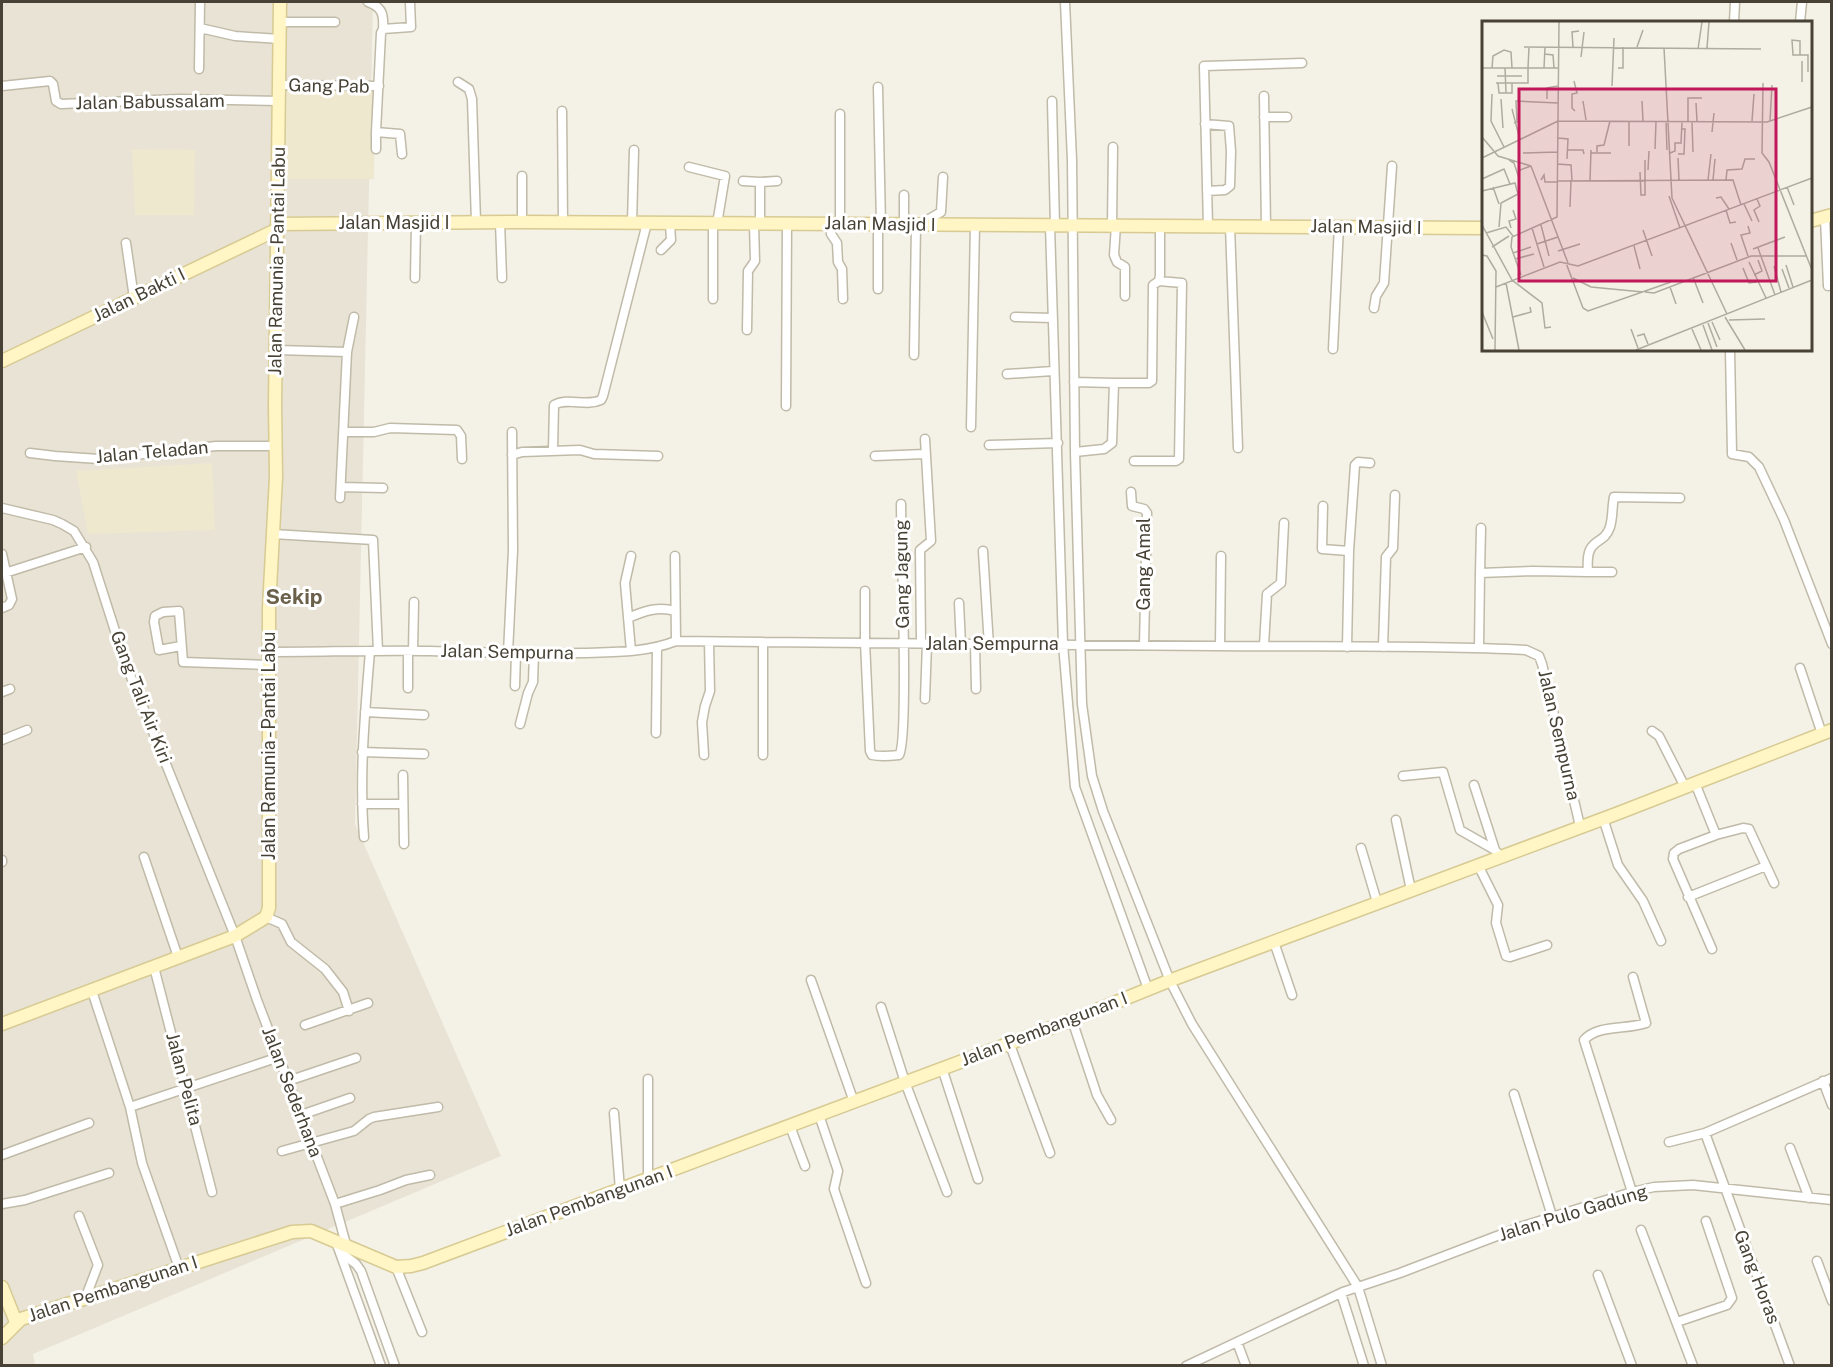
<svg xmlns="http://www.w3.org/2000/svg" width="1833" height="1367" viewBox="0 0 1833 1367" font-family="'Public Sans',sans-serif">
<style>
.residential{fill:#e8e3d4}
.education{fill:#eee8cf}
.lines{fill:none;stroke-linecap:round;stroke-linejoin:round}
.street-casing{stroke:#c0baa8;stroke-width:11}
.secondary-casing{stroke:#d7ca93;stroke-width:15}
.street{stroke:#fff;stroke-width:8}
.secondary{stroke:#fff5c5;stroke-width:12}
.labels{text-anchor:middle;stroke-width:6;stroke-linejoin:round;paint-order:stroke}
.street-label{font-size:18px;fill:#474235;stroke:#fff}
.quarter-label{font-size:21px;font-weight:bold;fill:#6b614b;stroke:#fff}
.inset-road{fill:none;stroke:#afab9f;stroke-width:1.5}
.view{fill:#c2185b;fill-opacity:0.15;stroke:#c2185b;stroke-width:3}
.inset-edge{fill:none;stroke:#474235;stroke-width:3}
</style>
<rect width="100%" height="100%" fill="#f4f1e6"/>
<path class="residential" d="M2,2H373L355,824L501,1156L33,1354L35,1365L2,1366Z"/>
<path class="education" d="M285,90L375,91L374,179H284Z
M132,149L195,150L194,215H135Z
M212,463L215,530L88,534L76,471Z"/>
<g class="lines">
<defs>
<path id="street" d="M368,2C382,7 384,14 383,29
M1065,2L1072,160L1075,452L1082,704L1092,776L1103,811L1170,981L1192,1024L1358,1287L1382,1366
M280,22H335
M1734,22L1735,2
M1800,22L1802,2
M200,28L235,36L280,39
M199,69L200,2
M458,82L469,89L472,99L476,222
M280,85L379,86
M2,86L50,81L53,84L56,101L61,104L180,99L279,101
M878,87L881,225
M1264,96L1266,227
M1052,101L1055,226
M562,111L563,223
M840,114V224
M1264,117H1287
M1205,124L1229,126L1231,151L1230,186L1225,190L1207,191
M376,149V132
M402,154L400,134L376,132L381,33L383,29L411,27L410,2
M689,167L725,176L717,224
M743,181L760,182
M904,195V225
M1825,218L1828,286
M500,222L502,278
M522,222V176
M632,223L634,150
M713,224V299
M760,224V182L777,181
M831,224V234L837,243L838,262L842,269L843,299
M878,225V289
M926,225L929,219L941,212L943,177
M1112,225L1113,147
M1116,225L1114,255L1117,262L1125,267V296
M1050,226L1063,644L1075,787L1148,989
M1208,226L1204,66L1302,63
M1230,226L1238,448
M126,243L134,298
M661,250L671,240L670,224
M415,278L416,223
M1374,308L1376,296L1384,283L1392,166
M1015,317L1052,318
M747,330L748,271L755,261L754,224
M1333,349L1339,226
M277,350L347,352L340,498
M1730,350L1732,454L1749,457L1759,467L1784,520L1832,644
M347,352L354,317
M914,355L916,225
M1007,374L1053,371
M1074,382L1114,383
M786,406L787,224
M971,427L975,225
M344,432H374L390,428L457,430L461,436L462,459
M989,445L1058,443
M553,450L554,405C568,397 586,407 601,400L603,396L647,223
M1075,452L1104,449L1112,443L1114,383H1149L1152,381L1153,285L1159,281L1160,275V226
M30,453L55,456L99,459L216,446H275
M512,455L522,452L580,450L594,454L658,456
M875,456L925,454
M1134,461H1176L1179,459L1182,283L1159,281
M341,487L383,488
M1131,492L1132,506L1144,509L1147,513L1144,645
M1323,506L1322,549L1349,551
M2,508L53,520L62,524L74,531L93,562L125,662L235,936L257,1000L335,1204L347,1248
M273,534L373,540L378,651
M983,551L989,646
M2,554L12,599L9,605L2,608
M631,556L625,583L631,651
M675,556L676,641
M1588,572H1612
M5,573L86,547
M1480,573L1481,528
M865,591V642L870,751L872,755C881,757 890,756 899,755C909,742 901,536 901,504
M959,603L961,645
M628,618C644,611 658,606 675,611
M763,642V755
M921,643L920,550L931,541L925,439
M975,645L976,689
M1264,645L1267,594L1281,583L1284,523
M181,646L159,650L154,622L155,616L163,612L179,611L183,662L270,665
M1220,646L1221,556
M1347,647L1349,551L1355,465L1358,462L1370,463
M1383,647L1386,557L1393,548L1395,495
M1479,648L1480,573L1533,571L1588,572C1585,534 1603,548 1610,527C1613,517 1612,506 1614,497L1680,498
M408,651V688
M413,651L414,602
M270,652C323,652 377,650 430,651C481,652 531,654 581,653C614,652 645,653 676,641C856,643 1037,645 1217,646C1320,647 1423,645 1526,650L1539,656L1542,664L1580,826
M508,653L513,550L512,432
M1800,668L1822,734
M515,686L516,653
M2,692L10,689
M925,699L927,644
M365,712L424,715
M520,724L528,693L533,682L534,653
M1652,731L1659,736L1685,787
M656,733L657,648
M2,740L27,730
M362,752L424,754
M704,755L702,722L705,706L710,691L709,642
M403,775L404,844
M1403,776L1443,772L1460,830L1495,850L1500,856
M1695,783L1716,835L1679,849L1674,853L1673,859L1712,949
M1474,785L1495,850
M362,804H403
M1603,818L1618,865L1643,901L1661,941
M1396,820L1411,890
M1716,835L1743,828L1749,829L1774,883
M364,837C359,775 365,713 370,651
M1361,848L1377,902
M144,857L178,957
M2,860V862
M1478,865L1498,905L1496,923L1506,956L1510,957L1547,945
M1688,897L1766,866
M266,917L282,924L291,942L325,969L343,992L349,1011
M1274,942L1292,995
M154,967L212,1192
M811,980L854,1102
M92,991L130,1107L142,1163L179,1268
M881,1007L905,1082L947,1192
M1072,1020L1097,1095L1111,1120
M305,1025L368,1003
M1009,1042L1050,1153
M942,1068L978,1179
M648,1079V1179
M288,1081L356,1058
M1823,1081L1832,1105
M1514,1094L1552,1216
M130,1107L279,1057
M614,1113L620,1190
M301,1115L350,1098
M819,1115L838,1171L834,1189L866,1283
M790,1126L805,1166
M1705,1133L1790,1366
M1669,1142L1705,1133L1832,1078
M1790,1148L1809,1198
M282,1151L354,1131L369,1119L374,1117L438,1107
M2,1155L89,1123
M1632,1192L1584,1040C1598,1024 1627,1030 1646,1023L1633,977
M2,1204L25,1200L109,1173
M335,1204L380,1190L406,1180L430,1175
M79,1216L98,1265L85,1299
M1641,1230L1693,1366
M336,1242L381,1366
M340,1252L356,1264L361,1271L395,1366
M1817,1261L1832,1301
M396,1267L422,1332
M1598,1275L1632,1366
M1341,1293L1364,1366
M1677,1322L1727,1305L1732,1298L1706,1221
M1237,1342L1246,1366
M1186,1366L1343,1292L1400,1273L1523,1226L1632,1192L1654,1187L1693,1185L1832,1200"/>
<path id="secondary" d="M1810,221L1832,215
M277,224L522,222L1484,228
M2,361L276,230
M2,1024L235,936L266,917L269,908V608L276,477L275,405L280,2
M2,1287L16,1322
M2,1338L21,1319L292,1232L311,1231L396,1267L411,1266L423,1263L1072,1020L1166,982L1616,814L1832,730"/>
</defs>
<use href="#street" class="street-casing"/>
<use href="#secondary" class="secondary-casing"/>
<use href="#street" class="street"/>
<use href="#secondary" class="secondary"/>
</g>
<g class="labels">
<g class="street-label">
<text transform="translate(329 86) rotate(1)" y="6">Gang Pab</text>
<text transform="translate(150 102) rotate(-1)" y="6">Jalan Babussalam</text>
<text x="394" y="229">Jalan Masjid I</text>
<text transform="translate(880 224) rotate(1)" y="6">Jalan Masjid I</text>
<text transform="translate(1366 227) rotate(1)" y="6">Jalan Masjid I</text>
<text transform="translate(277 261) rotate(-89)" y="6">Jalan Ramunia - Pantai Labu</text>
<text transform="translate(139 295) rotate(-26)" y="6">Jalan Bakti I</text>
<text transform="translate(152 452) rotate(-5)" y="6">Jalan Teladan</text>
<text transform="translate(1144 564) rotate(-90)" y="6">Gang Amal</text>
<text transform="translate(902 574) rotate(-91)" y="6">Gang Jagung</text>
<text x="992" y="650">Jalan Sempurna</text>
<text transform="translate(507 652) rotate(1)" y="6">Jalan Sempurna</text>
<text transform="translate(141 697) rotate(69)" y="6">Gang Tali Air Kiri</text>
<text transform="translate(1559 735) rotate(77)" y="6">Jalan Sempurna</text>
<text transform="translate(269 746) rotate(-90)" y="6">Jalan Ramunia - Pantai Labu</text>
<text transform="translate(1044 1029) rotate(-21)" y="6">Jalan Pembangunan I</text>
<text transform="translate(184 1079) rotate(75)" y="6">Jalan Pelita</text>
<text transform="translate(292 1092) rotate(69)" y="6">Jalan Sederhana</text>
<text transform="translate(589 1201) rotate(-20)" y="6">Jalan Pembangunan I</text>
<text transform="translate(1573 1213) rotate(-17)" y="6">Jalan Pulo Gadung</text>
<text transform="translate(1757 1277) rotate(69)" y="6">Gang Horas</text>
<text transform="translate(113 1289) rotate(-18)" y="6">Jalan Pembangunan I</text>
</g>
<g class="quarter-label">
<text x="294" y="604">Sekip</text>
</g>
</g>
<g transform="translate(1482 21)">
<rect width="330" height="330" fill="#f4f1e6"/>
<path class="inset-road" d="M42,26L279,28M91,26L90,11L97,10M155,26L161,9M182,27L190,177L245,293M225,27L227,1M216,28L220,1M62,33L71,34L72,47M318,34V20L310,19L311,34H326V51M99,36L102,11M320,40V61M0,47H77M10,47L11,35L22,29L29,31L30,47M23,47L24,72M46,47L47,26M62,47L63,26M136,47H141V26M15,55H40M92,60L95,72L90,73V87L93,90M14,62H46V47M16,62L17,72H30V62M281,62L280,132L287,141L330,249M130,65L132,17M10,73L9,100L22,126M19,78L21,107M65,78V67L76,65M101,80L104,99M160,80L161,100M214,82L215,100M30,88L38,119M76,100L285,101L330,86M206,100V77H220M270,100L272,73M288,100L290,64M184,101L185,129M210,101L211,131M32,102L35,101L34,80L76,82M230,111L232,92M0,116L16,135L49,145L86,242M76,117L86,118L85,138M147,125V100M173,128L174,101M85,129H101L102,133M115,131V125L122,124L128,100M41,132L76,131M109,132H129M188,132L193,130V122H199L200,101M196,133H202L203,108H199M0,137L76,100M196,137L197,159M27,139L32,142L36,154L38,149L49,145M75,143L89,144L90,159M166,149L167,130M158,151L159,174H163V139M0,158L22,148L28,163M59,159L62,154L63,161H75M226,159L229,133M231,159L233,138M244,159L245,149L260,148L263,138H273M76,160L251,159L259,184M108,160L109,129M11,166L17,183M305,166L312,184M0,170L33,162L36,173L19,182L17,206M187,175L198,207M234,177L239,176L247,188M275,178L278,185L272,189L277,201M262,183L270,200M88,186L89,159M244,189L248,202L254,201M0,204L30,259L60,282L63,307L69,306M59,204L67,235M29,207L27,200L34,198L31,189M50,207L62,246M161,209L170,235M4,212L24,206L31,215M249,222L255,239M55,223L76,216M152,225L158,248M10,226L27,215M276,227L293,274M271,228L303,216M76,230L98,223M31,232L49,226M0,234L5,235L14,250L13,329M266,235L259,214L268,212L266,205M33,238L52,233M267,241L284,277M84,242L101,287L106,290L189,261M304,244L311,266M292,245L299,271M261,247L267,262L275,261M300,248L307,267M39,254L29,226L30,216L75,196L77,1M272,254L280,250L276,239M211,256L221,282M91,257L109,266L161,271M24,262L37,329M14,266L78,241L96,245L330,157M188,266L194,283M163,271L172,272L269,235H324M0,291L11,318M31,296L49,291L48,286M243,296L263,329M247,299L283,298M230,301L238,319M226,302L235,326M221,304L230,329M149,308L156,327M210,308L219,329M155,315L162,313L166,323M154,329L330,259"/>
<path class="view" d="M37,68H294V260H37Z"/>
<rect width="330" height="330" class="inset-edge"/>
</g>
<rect width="1833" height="1367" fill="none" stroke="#474235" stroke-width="6"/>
</svg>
